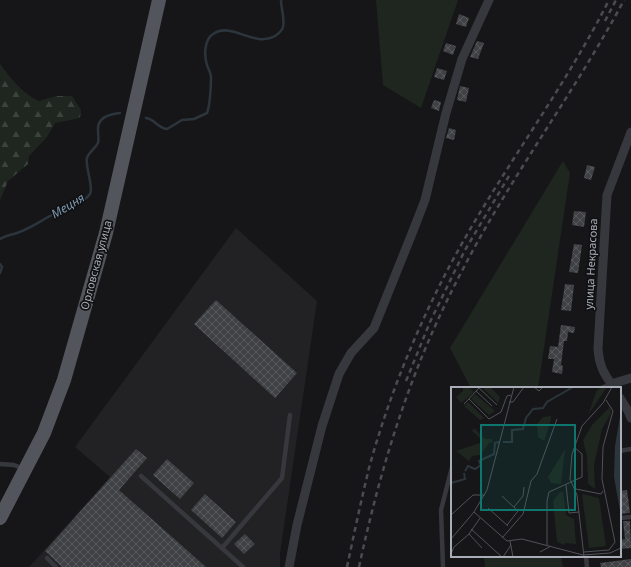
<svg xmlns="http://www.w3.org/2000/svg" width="631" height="567" viewBox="0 0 631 567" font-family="'Noto Sans',sans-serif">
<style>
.built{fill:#222225}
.forest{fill:url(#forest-firs)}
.garden{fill:#1e261f}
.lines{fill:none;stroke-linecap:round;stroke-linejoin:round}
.stream{stroke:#2c353c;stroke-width:2.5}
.building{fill:url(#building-cross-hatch)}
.lane{stroke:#37383d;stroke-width:4.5}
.street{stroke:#37383d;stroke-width:9}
.primary{stroke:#53555c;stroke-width:14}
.rail{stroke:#4a4c52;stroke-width:2.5;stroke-dasharray:5 4;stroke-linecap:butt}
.labels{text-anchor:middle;stroke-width:3.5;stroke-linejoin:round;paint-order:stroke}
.street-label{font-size:11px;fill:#a8adb8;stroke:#111113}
.water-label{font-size:12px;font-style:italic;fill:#7f9bb3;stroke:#111113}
.inset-river{fill:none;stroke:#2c353c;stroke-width:2}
.inset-road{fill:none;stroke:#505258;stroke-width:1}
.view{fill:#0f766e;fill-opacity:0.15;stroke:#0f766e;stroke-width:2}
.inset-edge{fill:none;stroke:#a8adb8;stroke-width:2}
</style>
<defs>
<pattern id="forest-firs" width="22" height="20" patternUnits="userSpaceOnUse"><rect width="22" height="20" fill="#1e261f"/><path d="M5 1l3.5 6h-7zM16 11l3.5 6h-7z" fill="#3c433d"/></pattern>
<pattern id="building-cross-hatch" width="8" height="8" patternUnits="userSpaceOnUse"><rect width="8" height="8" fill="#404145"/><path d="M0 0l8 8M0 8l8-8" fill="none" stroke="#595a5e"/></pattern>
</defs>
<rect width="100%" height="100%" fill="#161618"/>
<path class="built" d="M236,228L317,301L280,553V567H29L110,477L75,447Z"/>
<path class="forest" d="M0,64C11,79 23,94 39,101L56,96H72L81,110L80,118L55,123L47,137L29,156L28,164L8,181L0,200Z"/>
<path class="garden" d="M376,0H458L421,108L383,85Z
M563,161L570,173L538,388H471L450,348Z
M484,556H561L563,567H485Z"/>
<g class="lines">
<path class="stream" d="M146,118C155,119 157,128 167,129L182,120L194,119L207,113C210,106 211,85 211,77C211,73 208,69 207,65C204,56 204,40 213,34C231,21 254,48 275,36C278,34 282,31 283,27C285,18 281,9 281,0
M0,239C6,235 11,235 17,233C29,229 39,222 50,216C62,210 82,205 90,194C94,187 85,168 87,158C89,152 95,149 98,143C99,139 98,135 98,130C97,117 110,114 120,113
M0,264L2,267L0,273"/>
</g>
<path class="building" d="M459,14L469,18L466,27L456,24Z
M477,41L484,43L478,59L470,57Z
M446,43L456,46L453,55L443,51Z
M437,68L447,71L444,80L434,77Z
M460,86L469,88L466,102L457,100Z
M434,100L441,102L439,111L431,108Z
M449,128L456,130L454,140L446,138Z
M587,165L595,167L591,180L584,178Z
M574,211L586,212L584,227L572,225Z
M574,244L582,245L578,273L569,272Z
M565,284L574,285L571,311L561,310Z
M216,300L297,373L275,398L194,324Z
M561,325L575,327L574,333L568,332L567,341H564L561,365L563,366L562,374L552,372L554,359H548L550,346L558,347Z
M136,449L147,458L119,490L206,567H62L45,551Z
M167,459L194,483L180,499L153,475Z
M627,490L630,513L620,514V491Z
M205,494L236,522L222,538L191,510Z
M623,521H630L631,548L620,549V540L625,539Z
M245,534L255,544L244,554L234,544Z
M631,559V567H601L600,563Z"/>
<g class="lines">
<path class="lane" d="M601,388L611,384
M620,451L631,449
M0,464L14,465L24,469
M141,476L243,567
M620,518L631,517
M222,548L282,478L290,415
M586,556L587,567
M47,558L56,567
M443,567L441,510L452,467"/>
<path class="street" d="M611,384L631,378
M614,388C604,374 599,366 598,348L607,195L631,132
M620,398L628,411L631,418
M289,567L297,525L322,426L339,374L351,353L374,328L413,231L425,200L446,113L462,59L489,0"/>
<path class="primary" d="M0,518L44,433L64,380L106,233L159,0"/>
<path class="rail" d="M605,21L616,0
M406,381L430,322L465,250L509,176
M347,567C354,534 361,501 369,468C388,399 415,332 448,269C497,176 562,93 609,0
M359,567C382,461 412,365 463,269C511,176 575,92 624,0"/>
</g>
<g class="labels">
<g class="street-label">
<text transform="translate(591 264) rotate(-87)" y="4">улица Некрасова</text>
<text transform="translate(96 265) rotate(-75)" y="4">Орловская улица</text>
</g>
<g class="water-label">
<text transform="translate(68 206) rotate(-31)" y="4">Мецня</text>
</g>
</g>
<g transform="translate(451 387)">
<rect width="170" height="170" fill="#161618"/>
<path d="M23,41L34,52H40L42,55L38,56L29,68L21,69L18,74L5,64L29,56V51L21,44Z" fill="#1e261f"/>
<path d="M12,0H17L23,5L10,16L5,10L12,4ZM31,0H39L49,10L47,16ZM150,0H156L137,28L145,5ZM24,7L44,24L38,28L20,12ZM17,15L33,31L29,33L13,19ZM159,20L160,26L151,42L143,78L144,102L137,97L136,70L132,53L141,38ZM100,29V33L93,54L87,50L86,37L92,30ZM114,62L110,97L100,96L97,90ZM109,105H112L115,128L123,132L125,157L114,156L113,158L106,155L102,114ZM131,107L148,111L155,159L138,161Z" fill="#1e261f"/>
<path d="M170,24V129L163,90L164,59Z" fill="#2c353c"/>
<path class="inset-river" d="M52,55H61V43L72,42L75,31L82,22L92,21L96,15L122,0M14,84L17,79L24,82L30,78L28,74L43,67L44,56L48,55M0,96L14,92L13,86"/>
<path class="inset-road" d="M27,0L46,18M83,0L88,4L92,0M25,4L41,19M18,12L38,32L50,25L56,9L60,8M58,15H62L73,0M13,17L28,1M115,98L118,126L128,125M125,102L150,107L152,104M51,109L67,124L56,138M63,120L72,109L73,100M37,121L57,139M23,125L56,154L71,152L132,168L159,166L170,161M0,128L22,108H34M20,142L51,170M18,147L31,161M51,151L72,127L80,94L86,87L106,32M0,152L23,125L36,103L63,0M59,154L62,170M96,158V114L98,105L131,90V67L123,60M89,165L100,159M133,165L158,163L164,155L151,92L152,60L162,24L155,13M0,167L3,160L18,147L29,131M52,170L60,158M133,170L126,108L119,92L121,67L131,39L152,16L161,0"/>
<path class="view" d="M30,38H124V123H30Z"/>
<rect width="170" height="170" class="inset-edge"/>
</g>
</svg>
